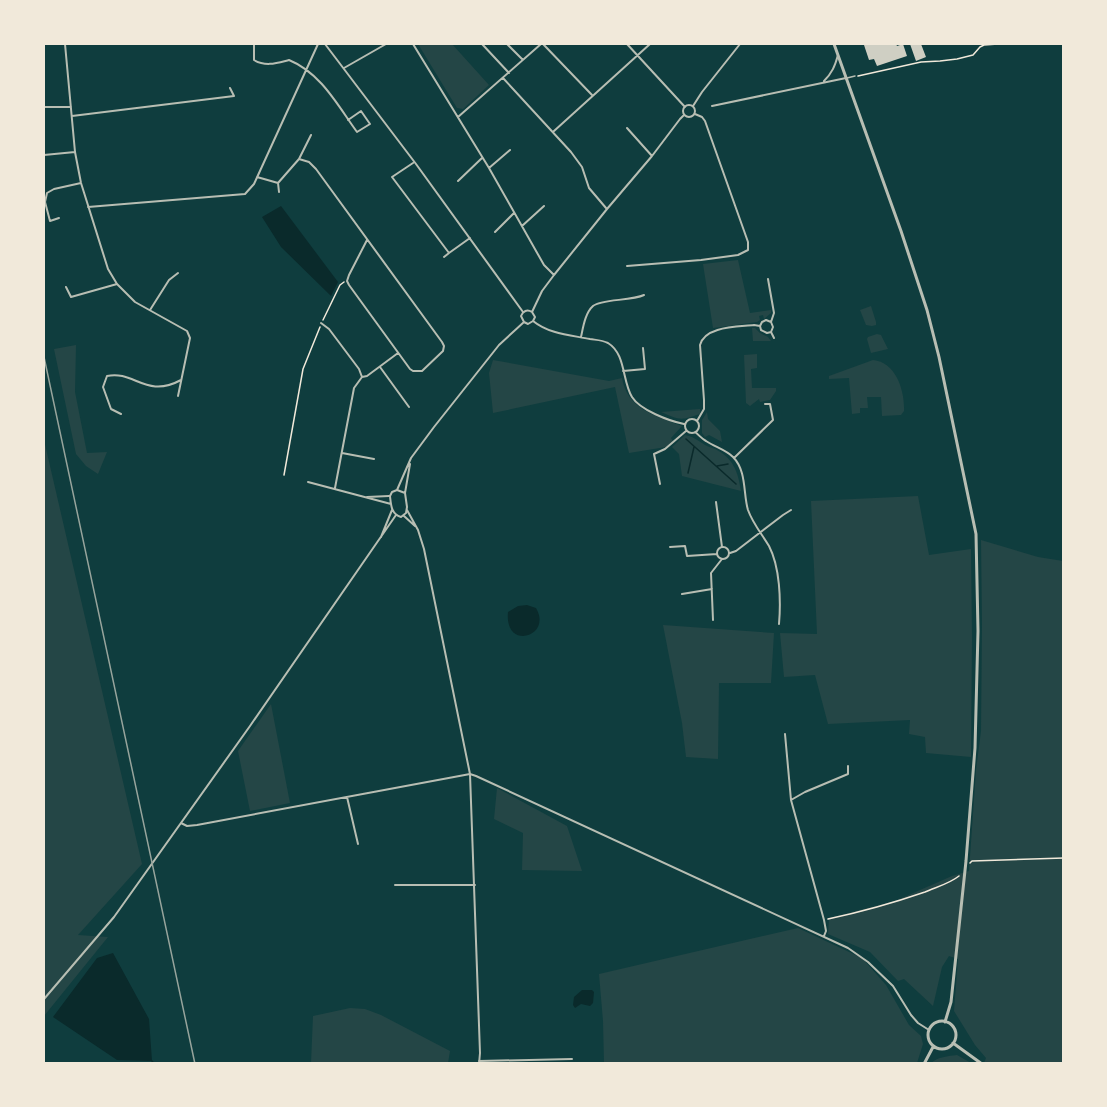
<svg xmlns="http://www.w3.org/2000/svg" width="1107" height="1107" viewBox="0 0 1107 1107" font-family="Lato,sans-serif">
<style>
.green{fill:#244646}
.water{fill:#0a2a2b}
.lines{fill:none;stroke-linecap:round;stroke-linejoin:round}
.stream{stroke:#0a2a2b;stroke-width:1.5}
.building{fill:#cfcfc3}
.path{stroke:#f1e9da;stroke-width:1.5}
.service{stroke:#b8beb3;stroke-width:1.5}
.minor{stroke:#b8beb3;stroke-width:2}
.tertiary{stroke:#b8beb3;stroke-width:3}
.rail{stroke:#97a49c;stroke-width:1.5}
</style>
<rect width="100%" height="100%" fill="#0f3d3e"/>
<path class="green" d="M418,44H452L489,85L463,109L457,108Z
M738,260L750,313L771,310V313L764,319L763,315L759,316L760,320L757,322L713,328L703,264Z
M871,306L876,322V325L872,326L866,325L860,310Z
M752,328H755L760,333L768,337L771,341H753Z
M877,334L881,335L888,349L871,353L867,339L868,337Z
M76,345L75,392L87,453L107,452L98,474L86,466L76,454L54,349Z
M757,354V368L751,369L752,388H776V391L770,400L760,402L759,399L750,406L746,403L744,355Z
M493,360L609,381L622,378C627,409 656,416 682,426L671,438L673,441L666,447L629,453L615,387L493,413L489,373Z
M873,360C896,362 905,391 904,411L901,415L882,416L881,397H867L868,408H860V413L852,414L849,378L829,379V376Z
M700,409V414C680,421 680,420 661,412Z
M707,412L708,419L720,431L722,442L709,435L705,437L702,433V420Z
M685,435C694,437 695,439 702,443C706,446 710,447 715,449C733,458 738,471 741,491L682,476L679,454L672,447Z
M44,440L142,864L78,935L108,937L44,1016Z
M918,496L929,555L971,549L972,637L971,757L926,753L925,737L909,734L910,720L828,724L815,675L784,677L780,633L817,634L811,501Z
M981,540L1038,557L1063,561V1063H984L986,1058L975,1045L954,1011L958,959L949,956L942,967L933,1006L904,979L898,981L870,952L828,934L829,918L895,901L952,876L969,871L976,770L981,731L982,625Z
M663,625L774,633L771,683H719L718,759L686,757L682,723Z
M271,704L290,803L250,811L238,751Z
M497,788L567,826L582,871L522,870L523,833L494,819Z
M798,928L862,958L886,985L909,1025L921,1036L923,1044L917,1063H604L603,1021L599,974Z
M350,1008L365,1009L381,1015L450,1051L448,1063H311L313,1016Z
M957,1055L971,1063H931C938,1057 948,1056 957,1055Z"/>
<path class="water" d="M281,206L338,282L331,296L281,247L262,217Z
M527,605L536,608C553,637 504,651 508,612L518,606Z
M113,953L149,1019L152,1061L117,1060L53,1017L97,958Z
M582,990H592L594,992L593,1003L590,1006L581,1004L575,1008L573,1005L574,997Z"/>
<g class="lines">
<path class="stream" d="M686,439L736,484
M717,466L728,464
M688,473L694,447
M152,1061L154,1064"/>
</g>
<path class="building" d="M868,44H896L897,46L903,44L907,56L877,66L874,59L869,60L864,45Z
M910,44H921L926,57L916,61Z"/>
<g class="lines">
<path class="path" d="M858,76L921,62L940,61L957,59L973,55L980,47L984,45L998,44
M323,320L340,285L344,282
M284,475L303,369L320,327
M970,863L972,861L1064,858
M828,919C861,912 893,903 925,892C936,887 949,884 959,876"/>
<path class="service" d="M847,78L855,76"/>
<path class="minor" d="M65,44L75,152L81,183L108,269L117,284L135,302L187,331L190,338L178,396
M254,44V60C266,67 277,63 289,60C321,73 338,106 357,132L370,124L361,111L348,120
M325,44L416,164L523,312
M413,44L489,168L544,265L554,275
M482,44L509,73
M507,44L522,59
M543,44L592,95
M627,44L685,107
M344,68L386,44
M503,78L571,152L582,167L589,188L606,208
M824,81C832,73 835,66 838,55
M683 111a6 6 0 1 1 12 0a6 6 0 1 1-12 0Z
M693,106L702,92L740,44
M712,106L846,78
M44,107H71
M72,116L234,96L230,88
M458,117L541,44
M627,128L652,156
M554,131L650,44
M44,155L75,152
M299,159L311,135
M413,163L392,177L449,253L470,238
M489,168L510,150
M257,177L278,183L299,159L309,162L316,169L442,342L444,346L443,351L422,371H413L410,369L349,285L347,281L349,275L367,240
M458,181L482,158
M278,183L279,192
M88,207L245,194L254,184L318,44
M59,218L50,221L45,202L47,193L54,189L81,183
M522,226L544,206
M495,232L514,213
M444,257L449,253
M627,266L701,260L738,255L748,250V242L705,121L702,117L695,114
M768,279L774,313L771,322
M66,287L71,297L117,284
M150,310L169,280L178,273
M532,312L542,291L554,275L607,209L652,156L680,119L684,115
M533,321C549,334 570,335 590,339C596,340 602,340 608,343C626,354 622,381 632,397C640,410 669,421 684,424
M524,322L528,324L533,321L535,317L532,312
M524,322L521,316C523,311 527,309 532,312
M321,323L329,329L359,369L362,377
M771,332L774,338
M581,337C583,328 585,313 593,306C601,299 631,301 644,295
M380,367L409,407
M623,371L645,369L643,348
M121,414L111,409L103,387L107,376C134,370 146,399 181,380
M685 426a7 7 0 1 1 14 0a7 7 0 1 1-14 0Z
M697,421L704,409V400L700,345C705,326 737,327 754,325L760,326L762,322L766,320L771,322L773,327L771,332L767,333L761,330L760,326
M695,432C699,435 702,439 706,441C715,447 726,450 733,457C747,471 743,494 748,510C753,524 762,534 769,546C780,567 781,601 779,624
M342,453L374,459
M734,458L773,420L770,404H765
M308,482L391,504
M660,484L654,454L665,449L686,431
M335,488L354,388L362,377L367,376L398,353
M397,490L411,458L434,427L499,345L524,322
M397,490L405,493L407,507L406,513L401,517C391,514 391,505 390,496L392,492Z
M405,493L410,464
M367,497L389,496
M716,502L722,547
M407,510L418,530L424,549L470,774L480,1053L479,1064
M404,516L415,526
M381,537L392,510
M717 553a6 6 0 1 1 12 0a6 6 0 1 1-12 0Z
M670,547L685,546L687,556L717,554
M730,553L736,551L783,515L791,510
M682,594L712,589
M713,620L711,573L722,559
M785,734L791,800L824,920L826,931L824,936
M347,797L358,844
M791,800L805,792L848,774V766
M181,823L187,826L197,825L454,777L470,774L476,776L848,948L868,962L893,986L911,1015L918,1023L929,1030
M395,885H475
M44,999L114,917L250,726L396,515
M479,1061L572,1059"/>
<path class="tertiary" d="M834,44L901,231L927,310L939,357L976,534L978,631L975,748L966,861L951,1002L945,1022
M928 1035a14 14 0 1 1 28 0a14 14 0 1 1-28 0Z
M953,1043L982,1064
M924,1064L933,1047"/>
<path class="rail" d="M44,357L195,1064"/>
</g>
<rect width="1107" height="1107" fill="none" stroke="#f1e9da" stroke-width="90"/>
</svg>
